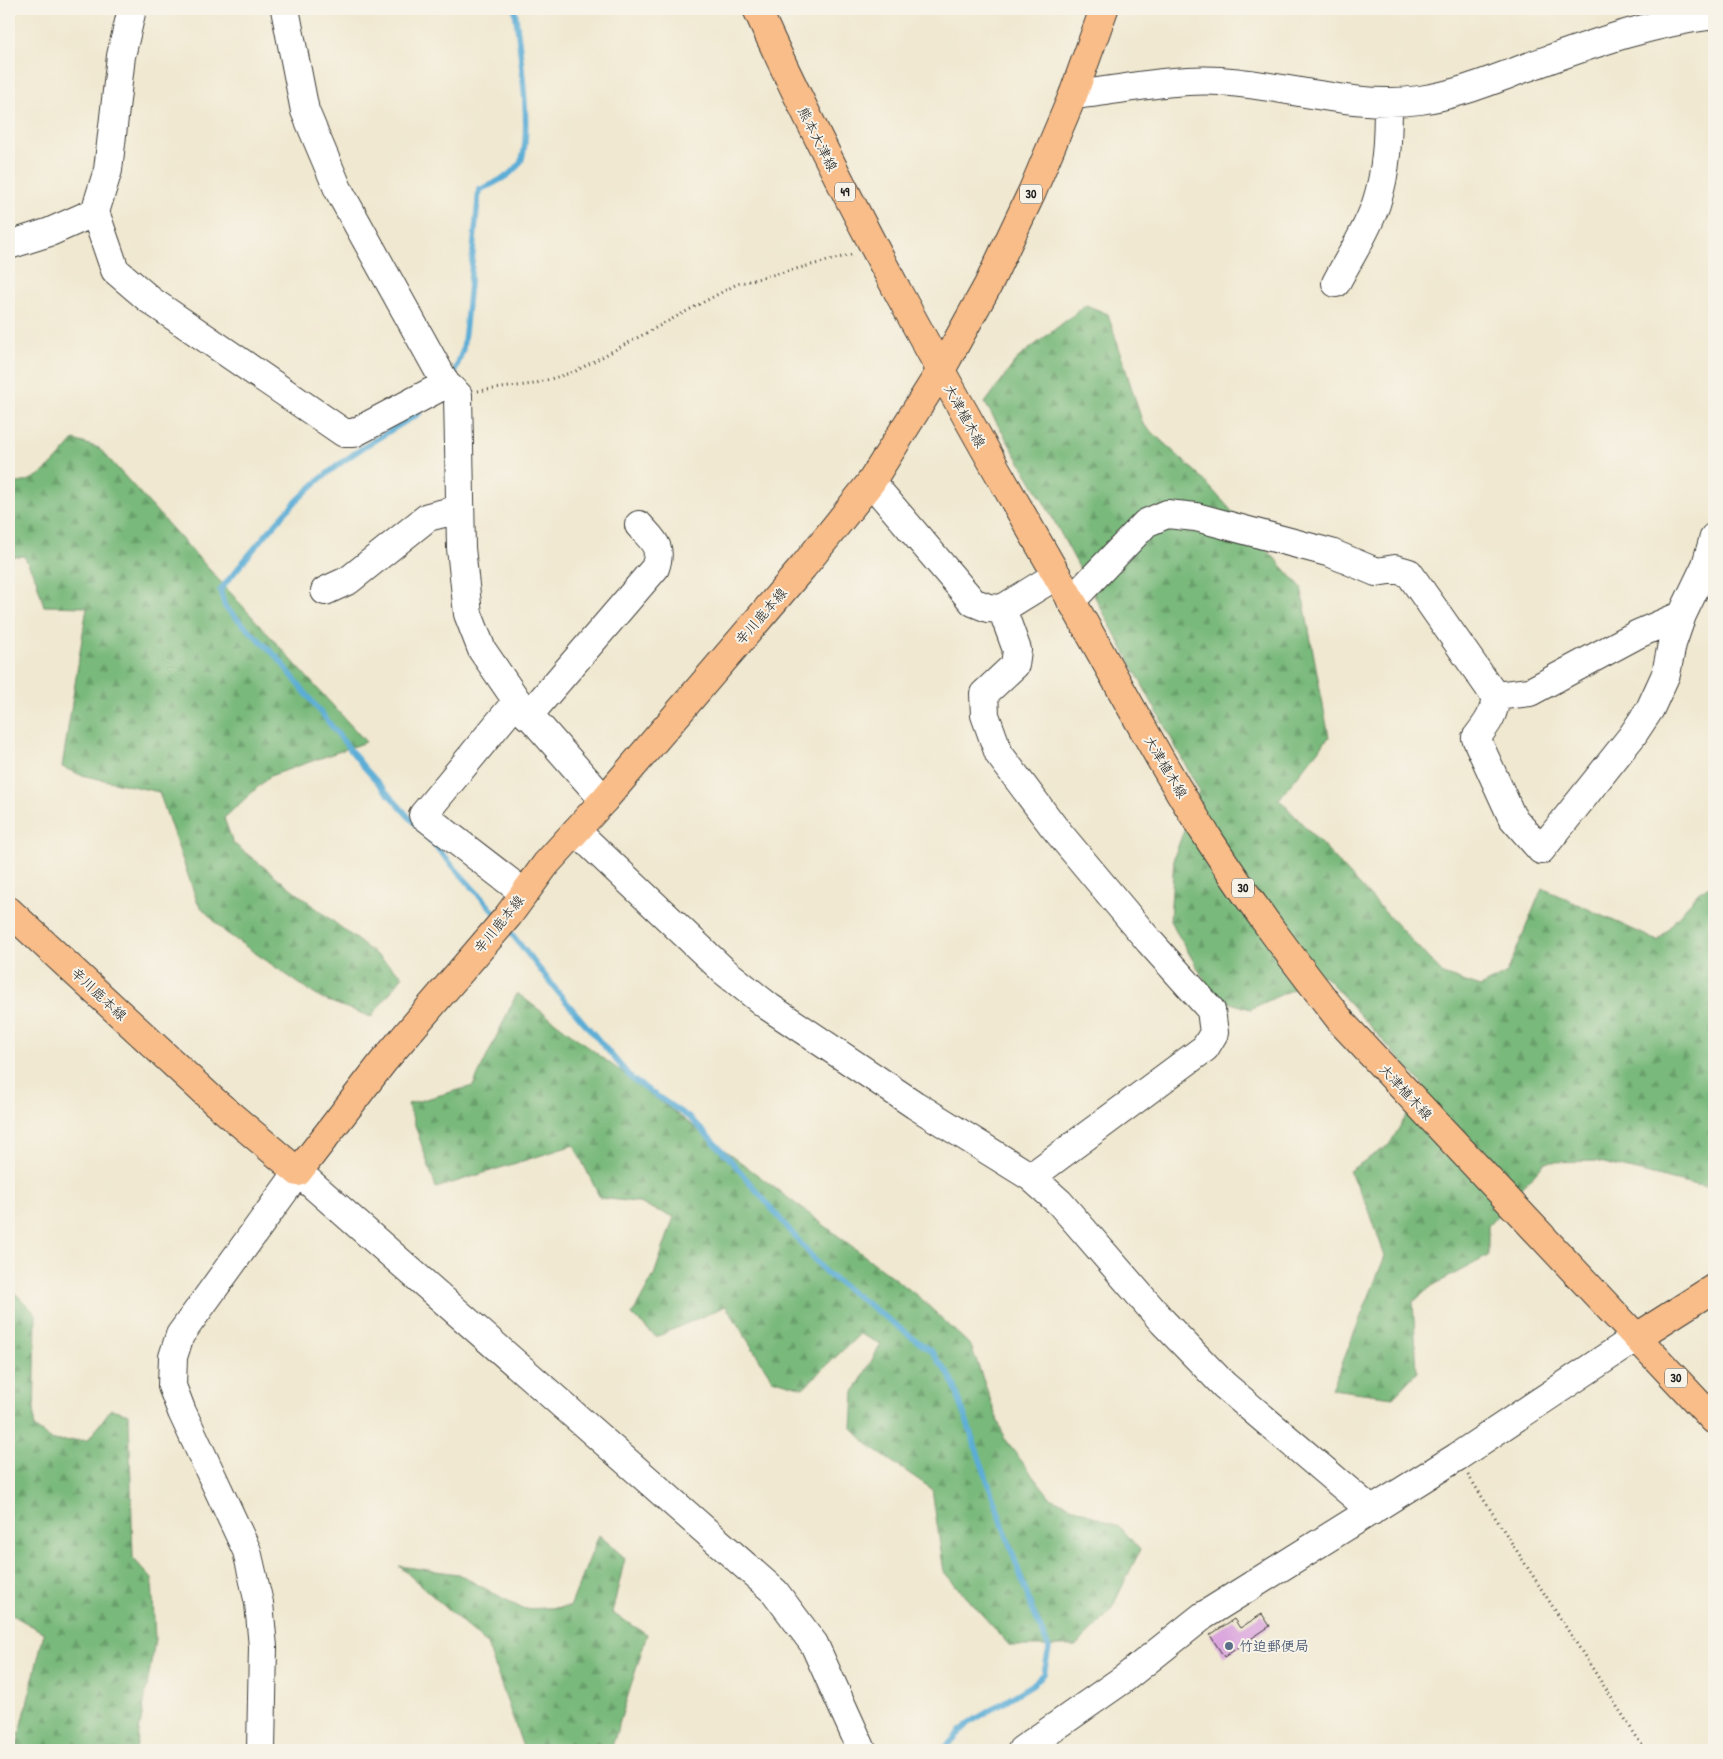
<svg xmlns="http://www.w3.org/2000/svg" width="1723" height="1759" viewBox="0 0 1723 1759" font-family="'Patrick Hand','Klee One',sans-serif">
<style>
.forest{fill:url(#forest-firs);stroke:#4a6a4c}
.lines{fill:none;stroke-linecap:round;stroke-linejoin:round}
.stream{stroke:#5badd6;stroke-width:5.5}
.building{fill:#daa4dd}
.minor-casing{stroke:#3c3b37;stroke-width:30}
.major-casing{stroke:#3c3b37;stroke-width:30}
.path{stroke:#3c3b37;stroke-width:3;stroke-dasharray:1 4;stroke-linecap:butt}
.minor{stroke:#fff;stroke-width:28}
.major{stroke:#f8bd89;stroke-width:28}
.service-dot{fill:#5c6f8a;stroke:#f7f3e8;stroke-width:2}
.labels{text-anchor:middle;stroke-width:4;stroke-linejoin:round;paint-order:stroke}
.shield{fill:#f7f3e8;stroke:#5e5c59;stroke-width:1}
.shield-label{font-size:12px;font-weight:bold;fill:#1c1c1c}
.street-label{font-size:14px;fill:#1c1c1c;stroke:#f7f3e8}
.service-label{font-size:14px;font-weight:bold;fill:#4e5e75;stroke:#f7f3e8;text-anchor:start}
</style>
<defs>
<pattern id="forest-firs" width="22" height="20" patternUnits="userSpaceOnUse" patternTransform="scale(1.25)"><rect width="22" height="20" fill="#79b97b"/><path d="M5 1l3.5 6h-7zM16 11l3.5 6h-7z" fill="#689e6a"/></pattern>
</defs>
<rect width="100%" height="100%" fill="#f7f3e8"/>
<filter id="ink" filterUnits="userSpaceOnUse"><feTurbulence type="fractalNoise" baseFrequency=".02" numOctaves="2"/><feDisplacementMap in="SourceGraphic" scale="10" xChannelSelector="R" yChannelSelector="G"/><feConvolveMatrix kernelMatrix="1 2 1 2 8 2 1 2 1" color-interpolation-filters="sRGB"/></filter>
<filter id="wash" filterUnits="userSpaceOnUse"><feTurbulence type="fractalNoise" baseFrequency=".0096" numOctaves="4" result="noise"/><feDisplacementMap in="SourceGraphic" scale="20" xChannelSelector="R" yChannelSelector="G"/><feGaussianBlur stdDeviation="1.12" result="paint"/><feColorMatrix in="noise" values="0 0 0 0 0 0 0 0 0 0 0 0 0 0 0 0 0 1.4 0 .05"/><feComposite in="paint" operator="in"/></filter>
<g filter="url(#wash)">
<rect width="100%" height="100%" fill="#f0e8d0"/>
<path class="forest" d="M1086,305L1108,314L1143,424L1198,474L1301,587L1329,737L1279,799L1443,974L1480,987L1507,973L1542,888L1658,941L1698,893L1714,883V1188L1685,1183L1596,1161L1545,1162L1488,1226V1256L1432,1286L1413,1302L1417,1372L1393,1397L1332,1389L1385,1256L1368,1207L1349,1171L1389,1145L1424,1086L1324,975L1250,1009L1215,998L1170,921L1174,857L1199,790L1046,506L985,403L1018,358Z
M74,440L99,448L366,742L270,776L224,818L233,843L403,976L371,1017L320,998L225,932L198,904L159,792L81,775L62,767L87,607L44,606L36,579L24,556L9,557V483C38,486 56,460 74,440Z
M517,993L919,1297L971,1346L1005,1440L1050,1497L1121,1528L1140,1550L1110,1612L1076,1646H1010L944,1572L932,1489L872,1448L852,1428L854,1392L881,1344L860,1334L803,1388L772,1379L726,1306L656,1337L632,1315L654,1275L674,1217L636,1202L600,1198L574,1145L436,1188L408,1104L473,1086Z
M9,1287L36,1314L34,1427L53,1441L88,1440L111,1409L129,1414L133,1558L152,1579L155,1640L136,1750H16L44,1633L9,1613Z
M599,1535L625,1558L612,1613L647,1634L611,1750H524L487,1644L399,1566L458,1574L523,1609L570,1607Z"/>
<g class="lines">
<path class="stream" d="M452,380L463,349L466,324L479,190C492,185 517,173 522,159C532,127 519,45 515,9
M420,413C386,433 350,454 319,480C282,512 251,553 220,590L225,607L278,658L363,766L498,916
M507,928L557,991L632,1079L691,1119L728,1157L826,1273L932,1352L952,1379L1032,1609L1049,1648L1044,1674L1032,1685L969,1723L943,1750"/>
</g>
<g id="blocks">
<path class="building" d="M1262,1614L1270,1626L1224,1657L1210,1635L1234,1619L1240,1628Z"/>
</g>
</g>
<g filter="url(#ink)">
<use href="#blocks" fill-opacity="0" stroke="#3c3b37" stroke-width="1"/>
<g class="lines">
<defs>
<path id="minor" d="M132,9L121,56L108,170L95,212L115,270L150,300L344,433H354L446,384
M285,9L305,111L338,189L446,384L458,395L461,548L468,614L482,650L517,701L604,800
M1073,95C1122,90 1172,78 1220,81C1286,85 1353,109 1420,100C1457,95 1490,81 1525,68C1587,46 1648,23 1714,15
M9,245L50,232L95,212
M1336,283C1349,258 1367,231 1376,204C1387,171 1388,136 1388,102
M871,482L973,602L988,608L1002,609L1057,575
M325,591L349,580L428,517L460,509
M1071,601L1146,523L1167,514L1196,517L1331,553L1376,572L1395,569L1409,573L1495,696L1530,692L1638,634L1682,615
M1002,609L1017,650L1015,665L984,694L985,715L999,754L1053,826L1149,941L1211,1010L1214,1033L1205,1048L1031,1177
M1495,696C1496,713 1486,725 1476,738L1512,817L1541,850L1632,736L1650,709L1666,674L1672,644L1682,615L1706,565L1714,537
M517,701L423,815L524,893
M528,716L655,568C663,546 653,541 639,525
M576,831L724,971L769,1007L915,1105L1031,1177L1060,1203L1163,1322L1224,1385L1372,1511
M261,1750L263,1647L259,1603L247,1551L182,1412L172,1386L173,1357L180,1335L298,1172L775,1592L814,1644L862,1750
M1022,1750L1125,1678L1203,1616L1457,1457L1637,1337"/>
<path id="major" d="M757,9C845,203 949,388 1055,572C1108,663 1155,756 1212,844C1252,906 1298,966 1344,1025L1714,1420
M9,911L215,1102L298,1172L383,1062L508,916L546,864L604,800L803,567L871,482L940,372L988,285L1032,192L1073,95L1104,9
M1637,1337L1714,1288"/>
</defs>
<use href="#minor" class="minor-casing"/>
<use href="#major" class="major-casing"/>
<path class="path" d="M478,391L533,384L574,372L737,284L854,254
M1468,1475L1645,1750"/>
<use href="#minor" class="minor"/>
<use href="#major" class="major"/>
</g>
</g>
<circle class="service-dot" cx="1229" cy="1646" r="5"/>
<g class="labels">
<g class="shield">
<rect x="835" y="182.5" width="20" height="19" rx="4"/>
<rect x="1020" y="184.5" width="22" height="19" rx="4"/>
<rect x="1232" y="878.5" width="22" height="19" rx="4"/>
<rect x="1665" y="1368.5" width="22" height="19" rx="4"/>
</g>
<g class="shield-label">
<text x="845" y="196">49</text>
<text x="1031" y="198">30</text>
<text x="1243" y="892">30</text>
<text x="1676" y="1382">30</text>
</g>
<g class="street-label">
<text transform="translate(818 139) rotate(63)" y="5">熊本大津線</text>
<text transform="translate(965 416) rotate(61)" y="5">大津植木線</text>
<text transform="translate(761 616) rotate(-49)" y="5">辛川鹿本線</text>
<text transform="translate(1166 767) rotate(59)" y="5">大津植木線</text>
<text transform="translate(499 924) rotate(-51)" y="5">辛川鹿本線</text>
<text transform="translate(99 994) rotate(43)" y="5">辛川鹿本線</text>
<text transform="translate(1406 1092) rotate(47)" y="5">大津植木線</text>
</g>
<g class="service-label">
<text x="1239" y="1651">竹迫郵便局</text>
</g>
</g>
<rect width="1723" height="1759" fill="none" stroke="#f7f3e8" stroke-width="30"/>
</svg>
